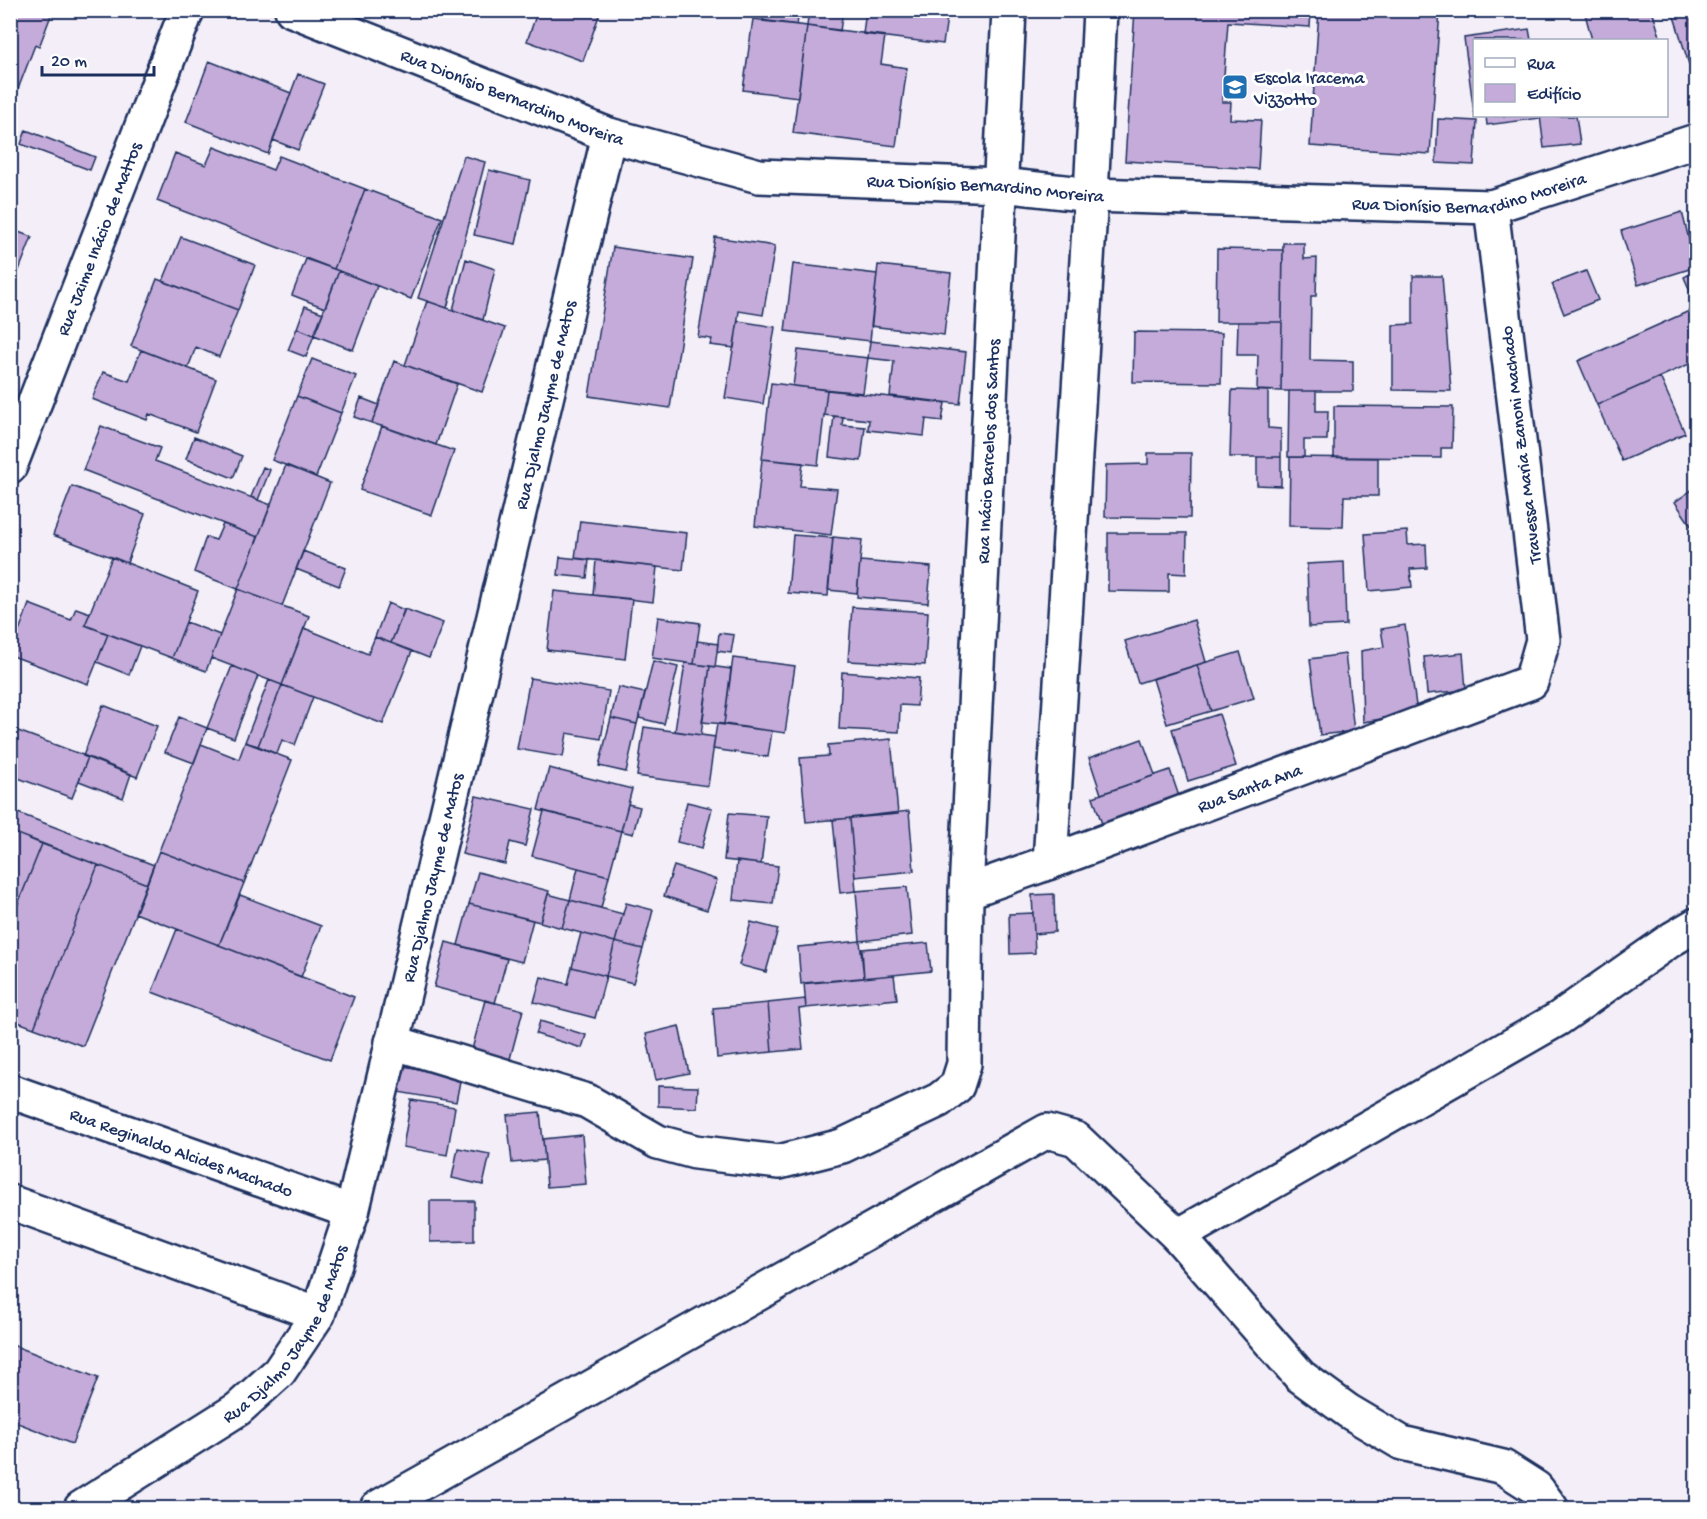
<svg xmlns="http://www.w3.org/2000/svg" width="1707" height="1519" viewBox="0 0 1707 1519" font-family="'Gochi Hand',sans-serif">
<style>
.building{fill:#c5abd9;stroke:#1b2f5e;stroke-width:1.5}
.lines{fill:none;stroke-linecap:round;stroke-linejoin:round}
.street-casing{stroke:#1b2f5e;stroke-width:38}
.street{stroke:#fff;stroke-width:33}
.labels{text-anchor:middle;stroke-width:6;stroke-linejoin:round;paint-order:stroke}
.poi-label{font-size:18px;fill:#1b2f5e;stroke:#fff;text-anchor:start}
.street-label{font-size:18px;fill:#1b2f5e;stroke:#fff}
</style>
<rect width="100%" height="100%" fill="#f3eef7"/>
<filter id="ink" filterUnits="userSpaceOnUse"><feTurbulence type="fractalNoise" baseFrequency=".0167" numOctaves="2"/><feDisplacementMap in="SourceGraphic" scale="12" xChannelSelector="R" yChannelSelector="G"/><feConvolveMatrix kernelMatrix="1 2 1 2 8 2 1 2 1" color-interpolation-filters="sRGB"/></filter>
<g filter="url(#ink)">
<path class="building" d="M10,10H53L39,47L35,45L18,89L10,86Z
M538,10H601L583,61L527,41Z
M765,10H799L797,25L763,21Z
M809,10H843L840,31L807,26Z
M866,10L948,11L943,44L863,34Z
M1135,10H1311L1310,27L1228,22L1222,102H1231L1230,119L1261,120L1258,169L1125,161Z
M1319,10H1440L1430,154L1310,146Z
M1584,10H1652L1661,40H1592Z
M1672,10H1696V73L1692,74Z
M753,19L807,26L798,97L743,90Z
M807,26L885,36L881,64L907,68L896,146L793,133Z
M1529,29L1531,40H1474V113L1464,38Z
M209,61L291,93L268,154L186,122Z
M298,74L324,84L298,150L273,140Z
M1486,116H1540L1541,118L1487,125Z
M1540,116H1576L1580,144L1544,148Z
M1438,119L1477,121L1474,165L1436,163Z
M26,130L95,157L90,170L21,144Z
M214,147L273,170L279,156L365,189L334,269L157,201L175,153L206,165Z
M464,156L485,162L447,308L418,298Z
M489,170L530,180L516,244L474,235Z
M365,189L442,218L411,299L334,269Z
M1682,212L1696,267L1638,285L1621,231Z
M10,229L32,237L10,293Z
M181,237L255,265L238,310L163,281Z
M715,237L775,246L763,315L739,311L734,348L710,345L712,339L698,337Z
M1283,243H1304V259L1317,258L1316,296H1311L1310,360L1353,361V391H1281Z
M613,247L693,259L670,408L589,396Z
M1217,249L1283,250L1282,322H1216Z
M306,259L339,271L325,308L292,295Z
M466,259L495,269L483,320L453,310Z
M793,264L877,274L870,341L785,331Z
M878,265L951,273L944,335L871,326Z
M339,271L377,286L353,350L314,335Z
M1586,271L1598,300L1564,314L1552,284Z
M1696,271V305L1684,277Z
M1413,276H1442L1451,391L1393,390V325L1413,324Z
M157,279L238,310L219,357L196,347L188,368L131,346Z
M427,301L505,328L482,392L405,365Z
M305,306L323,313L314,335L297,328Z
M1696,308V361L1597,405L1578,361Z
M738,321L775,327L763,404L725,398Z
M1238,322H1282L1281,391L1257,390L1258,355H1237Z
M297,328L314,335L306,357L288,350Z
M1134,332L1222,333L1221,383L1133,382Z
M870,341L966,352L960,404L890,396L894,361L868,358Z
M141,350L216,379L196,432L149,414L147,420L92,399L103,372L129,381Z
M798,350L868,358L863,393L793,386Z
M312,359L356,376L341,413L297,396Z
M394,361L457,384L436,445L372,423Z
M1660,377L1685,433L1622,461L1597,405Z
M771,383L827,390L818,465L762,459Z
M827,390L945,403L942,421L926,419L924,436L868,430L869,420L824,415Z
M1232,390L1268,391V428L1281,429V457H1230Z
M1289,391H1316V411H1328L1327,440H1304V457H1288Z
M297,396L341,413L316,477L272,460Z
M361,398L379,405L372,423L354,417Z
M1334,406L1453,407L1452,448H1441V458L1334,457Z
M834,416L843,417L842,425L865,427L861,461L829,457Z
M101,426L160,448L155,461L271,505L258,537L83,470Z
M382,426L454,451L432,515L360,490Z
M194,437L242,456L233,478L186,459Z
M1148,453H1191L1190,518L1105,517L1106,465L1148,464Z
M1257,457H1281V486L1257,485Z
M1290,457L1378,458V496H1344L1343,527L1289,526Z
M762,459L803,463L800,486L837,489L831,535L755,526Z
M286,465L330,483L282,606L238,589Z
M263,467L270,470L258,500L251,497Z
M72,486L145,514L127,563L53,535Z
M1696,487V533L1675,502Z
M580,521L687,533L683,570L575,558Z
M223,524L258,537L238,589L194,572L206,537L216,540Z
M1407,531L1408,545L1426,544L1427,568L1410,569L1412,587L1369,591L1365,534Z
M1108,533H1187L1186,574L1169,573V592L1108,591Z
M793,535L833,538L828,596L788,593Z
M833,537L862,540L857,593L828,590Z
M303,551L346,568L339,586L296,569Z
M112,557L198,591L172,658L85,625Z
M560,557L589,560L587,578L558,575Z
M596,560L657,567L653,602L593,595Z
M860,561L931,567L928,603L857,597Z
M1344,562L1346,625L1309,627L1307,564Z
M238,589L309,616L282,685L211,658Z
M554,591L632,599L625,659L547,650Z
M388,603L404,610L391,643L375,637Z
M29,604L71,620L76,608L90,613L85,625L108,634L88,684L10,655Z
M852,607L928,612L925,665L848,661Z
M405,609L443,623L429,658L391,643Z
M658,617L700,623L694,664L652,658Z
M1194,620L1206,662L1138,683L1125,641Z
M186,622L220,635L206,671L172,658Z
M1405,625L1417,713L1363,722L1361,651L1384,647L1381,629Z
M304,628L368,654L375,637L412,651L383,724L282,685Z
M719,633L734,635L731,653L717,651Z
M108,634L140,646L129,675L97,662Z
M697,641L718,644L715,667L694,664Z
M1240,652L1254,698L1211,711L1197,665Z
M1463,653L1466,690L1427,694L1424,657Z
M1345,654L1354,731L1320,735L1310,659Z
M733,658L795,666L785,733L724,724Z
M653,661L678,667L664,724L639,718Z
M685,663L710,666L701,735L675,731Z
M1197,665L1211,711L1167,724L1153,679Z
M232,666L258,676L234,738L207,728Z
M710,666L731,669L724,724L702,722Z
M842,672L919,678L917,706L900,705L899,732L839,729Z
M530,678L609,691L601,739L567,733L563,757L517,749Z
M269,680L282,685L258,746L245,742Z
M282,685L313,697L295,745L282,740L277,754L258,746Z
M618,687L645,693L637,724L611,718Z
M103,705L157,726L137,777L83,756Z
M1219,714L1236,766L1188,781L1172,729Z
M179,717L207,728L194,763L165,752Z
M611,718L637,724L626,772L599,766Z
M717,724L772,731L768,757L713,749Z
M644,727L715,737L708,786L637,776Z
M10,728L88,757L72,798L10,775Z
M891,739L898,814L806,822L800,758L829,756L828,745Z
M1142,739L1155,775L1101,794L1089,758Z
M245,742L292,760L244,883L159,851L201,744L239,759Z
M88,757L131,774L123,798L79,781Z
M549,768L632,789L621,831L538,810Z
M1170,770L1184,811L1107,839L1093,797Z
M476,796L534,809L525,846L510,842L505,864L462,854Z
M687,802L712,808L702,848L677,842Z
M628,804L640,807L633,834L621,831Z
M10,810L154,865L147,884L10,831Z
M544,811L621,831L609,876L532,856Z
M909,811L914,871L855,877L850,818Z
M729,813L767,816L761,864L724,860Z
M850,818L856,891L840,893L833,820Z
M10,831L42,844L10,924Z
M42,844L98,865L34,1028L10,1019V924Z
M159,851L244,883L219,945L135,913Z
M737,861L778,866L773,904L733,900Z
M98,865L147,884L83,1046L34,1028Z
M674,866L717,880L707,910L664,896Z
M578,868L609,876L601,908L570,900Z
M478,872L549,891L540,922L469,904Z
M907,887L912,935L860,941L856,891Z
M548,894L570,900L562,928L540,922Z
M1054,894L1055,932L1034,934L1032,895Z
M240,895L321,926L301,977L219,945Z
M570,900L623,914L615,942L562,928Z
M626,903L653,910L643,949L615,942Z
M469,904L533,920L522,962L458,945Z
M1033,913L1035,953L1010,954L1009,914Z
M751,922L778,929L766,972L739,965Z
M177,929L354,997L330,1060L152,992Z
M581,933L615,942L606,976L572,967Z
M860,941L864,978L801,984L798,947Z
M446,942L507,959L495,1003L434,987Z
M615,942L643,949L633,983L606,976Z
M928,943L931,971L864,978L862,949Z
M572,967L606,976L595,1018L534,1002L541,977L568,984Z
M894,975L897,999L806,1008L804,983Z
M805,999L806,1008L799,1009L803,1049L772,1052L768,1003Z
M485,1000L523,1010L507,1070L469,1061Z
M768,1003L772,1052L717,1058L713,1008Z
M540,1021L586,1035L582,1048L536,1034Z
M679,1026L689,1073L656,1080L646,1034Z
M403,1066L461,1076L456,1102L398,1092Z
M658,1086L698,1087L697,1108L658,1106Z
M411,1100L455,1107L447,1155L403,1147Z
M540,1112L545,1160L512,1163L507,1115Z
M582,1135L586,1184L547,1187L543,1139Z
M458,1148L490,1154L483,1185L452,1178Z
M430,1201H474V1241L430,1242Z
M10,1344L98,1378L72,1444L10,1420Z"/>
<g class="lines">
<defs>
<g id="street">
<path id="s1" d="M292,10L609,135L759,176L1001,185L1091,195L1491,207L1696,141"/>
<path id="s2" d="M10,466L187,10"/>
<path d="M1050,862L1091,195L1100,10"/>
<path id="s3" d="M966,892L1050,862L1531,682L1543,640L1491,207"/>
<path id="s4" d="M392,1042L587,1101L658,1142L695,1152L779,1162L842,1146L939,1100L957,1086L964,1064L966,892L1009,10"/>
<path id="s5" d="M10,1091L352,1212"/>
<path d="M10,1202L318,1314"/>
<path d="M1178,1236L1558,1019L1672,939L1696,925"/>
<path id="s6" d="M81,1508L238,1409L279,1372L318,1314L352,1212L609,135"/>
<path d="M377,1508L1047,1131L1076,1139L1178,1236L1300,1376L1348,1411L1402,1443L1503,1467L1536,1488L1551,1508"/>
</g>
</defs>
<use href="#street" class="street-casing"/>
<use href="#street" class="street"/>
</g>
</g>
<defs>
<symbol id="school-square" viewBox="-11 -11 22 22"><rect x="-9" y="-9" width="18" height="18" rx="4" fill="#1f6fb2" stroke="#fff"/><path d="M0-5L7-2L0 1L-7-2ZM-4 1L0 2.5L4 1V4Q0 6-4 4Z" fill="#fff"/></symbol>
</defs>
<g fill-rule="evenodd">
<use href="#school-square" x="1220" y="72" width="30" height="30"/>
</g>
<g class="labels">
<g class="poi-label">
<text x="1254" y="83">Escola Iracema<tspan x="1254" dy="21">Vizzotto</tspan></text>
</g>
<g class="street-label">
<text dy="6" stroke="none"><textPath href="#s1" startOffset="237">Rua Dionísio Bernardino Moreira</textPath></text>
<text dy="6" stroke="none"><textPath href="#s1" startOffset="723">Rua Dionísio Bernardino Moreira</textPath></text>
<text dy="6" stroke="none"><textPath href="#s1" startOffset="1209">Rua Dionísio Bernardino Moreira</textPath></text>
<text dy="6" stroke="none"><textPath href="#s2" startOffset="244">Rua Jaime Inácio de Mattos</textPath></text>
<text dy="6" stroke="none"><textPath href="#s6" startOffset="1248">Rua Djalmo Jayme de Matos</textPath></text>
<text transform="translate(1520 445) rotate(-97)" y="6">Travessa Maria Zanoni Machado</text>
<text dy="6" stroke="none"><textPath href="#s4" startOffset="1240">Rua Inácio Barcelos dos Santos</textPath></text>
<text dy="6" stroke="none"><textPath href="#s3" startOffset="302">Rua Santa Ana</textPath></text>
<text dy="6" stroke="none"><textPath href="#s6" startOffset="762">Rua Djalmo Jayme de Matos</textPath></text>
<text dy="6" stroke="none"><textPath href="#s5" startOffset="182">Rua Reginaldo Alcides Machado</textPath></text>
<text dy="6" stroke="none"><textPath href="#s6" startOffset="276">Rua Djalmo Jayme de Matos</textPath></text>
</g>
</g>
<rect width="1707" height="1519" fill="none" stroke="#fff" stroke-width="36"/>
<rect x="18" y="18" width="1671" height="1483" fill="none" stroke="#1b2f5e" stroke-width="2" filter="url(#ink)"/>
<rect x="1473" y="39" width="195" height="78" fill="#ffffff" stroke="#a4acbf" stroke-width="1.5"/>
<rect x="1485" y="58" width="30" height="9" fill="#ffffff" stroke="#a4acbf" stroke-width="1.5"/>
<text x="1527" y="69" font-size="18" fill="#1b2f5e">Rua</text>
<rect x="1485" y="84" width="30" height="18" fill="#c5abd9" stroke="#a4acbf" stroke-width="1.5"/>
<text x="1527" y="99" font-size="18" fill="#1b2f5e">Edifício</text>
<path d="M42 66v9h112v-9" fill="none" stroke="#1b2f5e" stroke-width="3"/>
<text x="51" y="66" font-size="18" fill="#1b2f5e" stroke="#ffffff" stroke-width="4.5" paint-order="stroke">20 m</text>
</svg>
